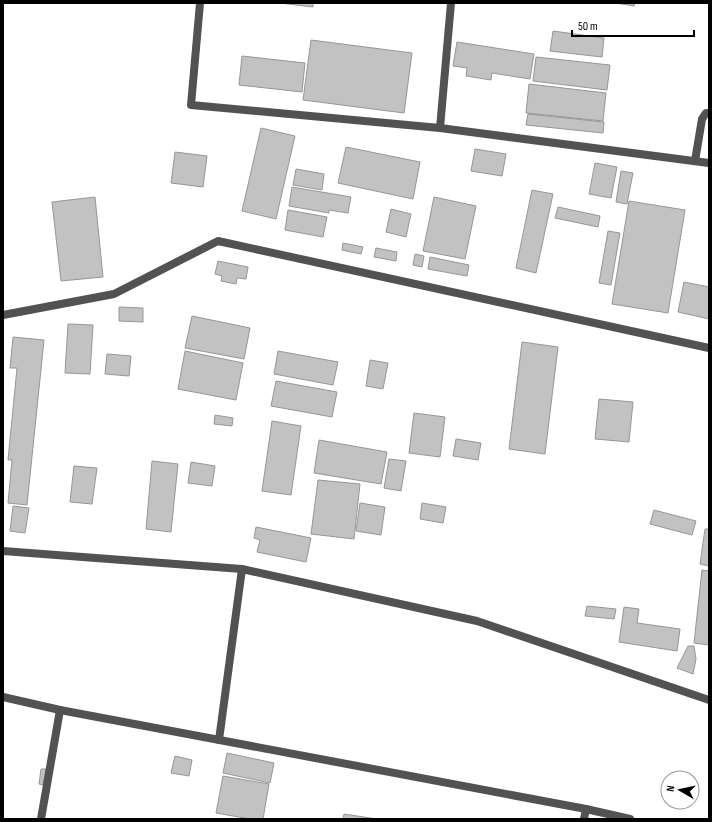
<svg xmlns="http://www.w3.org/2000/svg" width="712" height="822" viewBox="0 0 712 822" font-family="'Sofia Sans Condensed',sans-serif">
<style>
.building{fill:#c2c2c2;stroke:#969696}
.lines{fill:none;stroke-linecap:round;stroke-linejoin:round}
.service{stroke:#525252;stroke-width:8}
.minor{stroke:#525252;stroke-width:8}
.tertiary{stroke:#525252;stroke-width:8}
</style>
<rect width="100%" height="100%" fill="#fff"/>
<path class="building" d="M280,3H313V7Z
M616,3H635L634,6Z
M553,31L604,38L602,57L550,51Z
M311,40L412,53L404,113L303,100Z
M457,42L534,54L530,79L492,73L491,80L466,76L467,68L453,66Z
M242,56L305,63L302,92L239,85Z
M536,57L610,65L607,90L533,81Z
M529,84L606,93L603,121L526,113Z
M528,114L604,122L603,133L526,125Z
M261,128L295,136L276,219L242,211Z
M346,147L420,162L413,199L338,183Z
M475,149L506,154L502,176L471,171Z
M175,152L207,156L203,187L171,183Z
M595,163L617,167L611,198L589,194Z
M296,169L324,174L322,190L293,185Z
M621,171L633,173L627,204L616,202Z
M292,187L351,197L348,213L329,210V213L289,206Z
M532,190L553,194L536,273L516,268Z
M95,197L103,277L61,281L52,202Z
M434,197L476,206L465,259L423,251Z
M629,201L685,210L668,313L612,304Z
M558,207L600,216L598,227L555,218Z
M391,209L411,214L406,237L386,232Z
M288,210L327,217L323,237L285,230Z
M608,231L620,233L611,285L599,283Z
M343,243L363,247L361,254L342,250Z
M376,248L397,252L396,261L374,257Z
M415,254L424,256L422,267L413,265Z
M430,257L469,265L467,276L428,269Z
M218,261L248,267L246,279L237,278L236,284L221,281L222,276L215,274Z
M684,282L709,287V319L678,312Z
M119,307L143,308V322L119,321Z
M192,316L250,328L244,359L185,348Z
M68,324L93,325L90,374L65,373Z
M13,337L44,340L27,505L8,503L12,460H8L17,368H10Z
M522,342L558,347L545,454L509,449Z
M185,351L243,363L236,400L178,389Z
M278,351L338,362L333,385L274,374Z
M107,354L131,356L129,376L105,374Z
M370,360L388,363L383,389L366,386Z
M276,381L337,392L332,417L271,406Z
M599,399L633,402L629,442L595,439Z
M414,413L445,417L440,457L409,453Z
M215,415L233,418L232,426L214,424Z
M272,421L301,426L291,495L262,491Z
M456,439L481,443L478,460L453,456Z
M319,440L387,452L381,484L314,473Z
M389,459L406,461L401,491L384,488Z
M152,461L178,464L171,532L146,529Z
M191,462L215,466L212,486L188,483Z
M74,466L97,468L92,504L70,502Z
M318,480L360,484L354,539L311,534Z
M360,503L385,507L381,535L356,531Z
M422,503L446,507L443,523L420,519Z
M13,506L29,508L25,533L10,531Z
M654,510L696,521L692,535L650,524Z
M256,527L311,538L306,562L257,552L260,540L254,538Z
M705,529H709V566L700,564Z
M702,570L709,571V645L694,643Z
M587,606L616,609L614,619L585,616Z
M624,607L639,609L637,623L680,629L677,651L619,642Z
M688,646H694L696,659L693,674L677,668Z
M227,753L274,763L270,783L223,773Z
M175,756L192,760L189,776L171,773Z
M41,769H46L43,785L39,784Z
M223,776L269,784L263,819H250L216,813Z
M344,814L377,819H343Z"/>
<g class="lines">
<path class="service" d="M695,161L702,119L706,113H709
M41,819L60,710
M584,819L586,809"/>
<path class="minor" d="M200,3L191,105L440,128L709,163
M440,128L451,3
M3,315L114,294L218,241L709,348
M3,551L242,569L477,621L709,700
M219,740L242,569"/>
<path class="tertiary" d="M3,697L60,710L586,809L630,819"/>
</g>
<rect width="712" height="822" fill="none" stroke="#000000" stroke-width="8"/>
<g transform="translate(680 790) rotate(279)"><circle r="19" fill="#ffffff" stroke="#999999"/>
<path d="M0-3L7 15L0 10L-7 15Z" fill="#000000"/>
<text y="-6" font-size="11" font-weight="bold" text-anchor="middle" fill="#000000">N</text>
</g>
<path d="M572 30v6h122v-6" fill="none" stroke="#000000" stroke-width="2"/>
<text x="578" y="30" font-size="12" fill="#000000" stroke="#ffffff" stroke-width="3" paint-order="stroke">50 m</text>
</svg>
